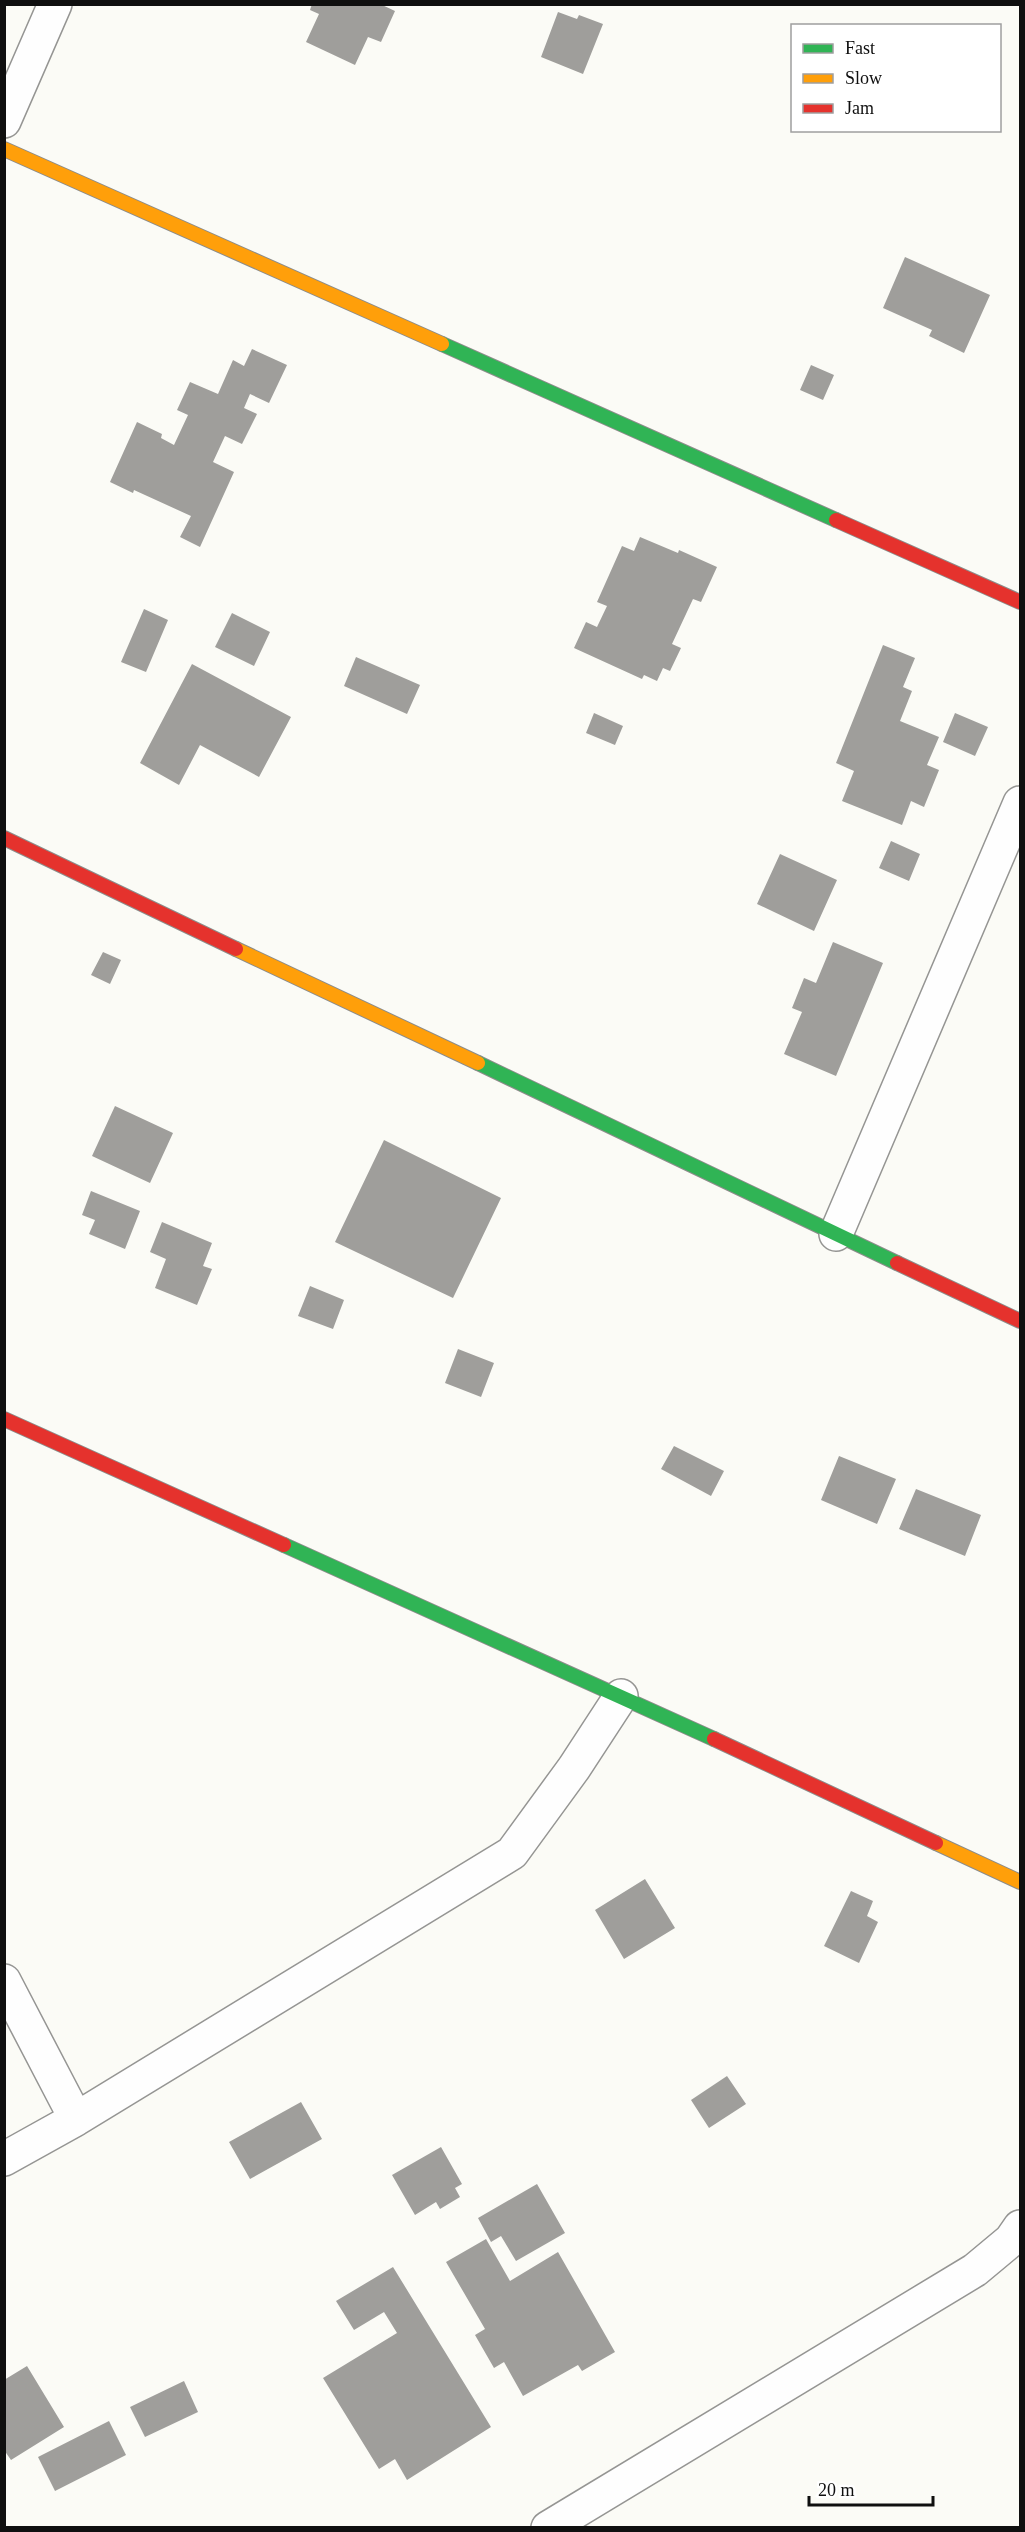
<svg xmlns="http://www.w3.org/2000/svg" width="1025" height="2532" viewBox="0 0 1025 2532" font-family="Georgia,serif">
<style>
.building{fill:#9f9e9b}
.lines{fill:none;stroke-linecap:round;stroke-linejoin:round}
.street-casing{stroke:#959593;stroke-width:36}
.fast-casing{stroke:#8c8c8a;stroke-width:16}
.slow-casing{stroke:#8c8c8a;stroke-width:16}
.jam-casing{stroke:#8c8c8a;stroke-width:16}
.street{stroke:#fefefe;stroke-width:33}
.fast{stroke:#30b455;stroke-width:14}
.slow{stroke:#ff9f0a;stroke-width:14}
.jam{stroke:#e5322d;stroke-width:14}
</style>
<rect width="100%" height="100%" fill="#fbfbf6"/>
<path class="building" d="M312,4H380L395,11L381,42L368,37L355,65L306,42L319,14L310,10Z
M558,12L577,19L579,15L603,24L583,74L541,57Z
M905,257L990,295L964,353L929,336L932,330L883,308Z
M252,349L287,365L269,403L250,394L244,408L257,414L242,444L225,436L213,462L234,472L200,547L180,537L191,516L134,490L133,493L110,482L137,422L162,434L161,438L174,445L188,415L177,410L190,382L218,394L233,360L244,366Z
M811,365L834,375L823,400L800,390Z
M640,537L678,553L679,550L717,567L701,602L693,599L672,644L681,648L670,671L663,668L657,681L644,675L642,679L574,648L586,622L597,627L607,606L597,602L622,546L634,551Z
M144,609L168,620L146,672L121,662Z
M232,613L270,632L254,666L215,647Z
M883,645L915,658L903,687L912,691L900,721L939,737L927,765L939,770L924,807L911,801L902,825L842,801L854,771L836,763Z
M356,657L420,685L407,714L344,686Z
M192,664L291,717L259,777L200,745L179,785L140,763Z
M594,713L623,726L615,745L586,733Z
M955,713L988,727L975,756L943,742Z
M891,841L920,854L909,881L879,868Z
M780,854L837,880L814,931L757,904Z
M833,942L883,963L836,1076L784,1054L802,1012L792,1008L804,978L816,983Z
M103,952L121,960L110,984L91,975Z
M115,1106L173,1133L150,1183L92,1156Z
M384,1140L501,1198L453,1298L335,1242Z
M91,1191L140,1211L125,1249L89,1234L95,1220L82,1215Z
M162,1222L212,1243L203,1266L212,1269L197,1305L155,1288L166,1259L150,1252Z
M310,1286L344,1300L333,1329L298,1316Z
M458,1349L494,1363L481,1397L445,1383Z
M674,1446L724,1471L711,1496L661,1469Z
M839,1456L896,1479L877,1524L821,1500Z
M916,1489L981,1515L965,1556L899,1529Z
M645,1879L675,1928L624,1959L595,1910Z
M851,1891L873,1901L867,1916L878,1922L859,1963L824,1946Z
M727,2076L746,2104L709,2128L691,2100Z
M301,2102L322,2139L250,2179L229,2142Z
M441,2147L462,2184L455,2188L460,2197L440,2209L436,2202L415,2215L392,2175Z
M537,2184L565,2233L516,2261L501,2236L491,2242L478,2218Z
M486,2239L510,2281L558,2252L615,2352L582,2371L578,2365L523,2396L504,2362L494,2368L475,2335L485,2329L446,2262Z
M393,2267L491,2427L407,2480L395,2459L379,2469L323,2378L397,2333L384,2312L354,2330L336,2301Z
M27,2366L64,2427L11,2460L4,2450V2380Z
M184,2381L198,2412L145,2437L130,2407Z
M109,2421L126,2455L55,2491L38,2457Z"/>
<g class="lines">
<defs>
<path id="street" d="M4,121L55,4
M836,1234L1020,803
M4,1981L76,2119
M4,2159L76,2119L512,1853L574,1768L621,1696
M548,2528L975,2270L1011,2240L1020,2227"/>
<path id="fast" d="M442,344L836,520
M478,1063L897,1263
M284,1545L714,1739"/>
<path id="slow" d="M4,149L442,344
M236,949L478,1063
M936,1843L1020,1882"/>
<path id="jam" d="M836,520L1020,602
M4,838L236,949
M897,1263L1020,1321
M4,1419L284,1545
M714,1739L936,1843"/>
</defs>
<use href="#street" class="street-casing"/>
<use href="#fast" class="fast-casing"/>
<use href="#slow" class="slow-casing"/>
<use href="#jam" class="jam-casing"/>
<use href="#street" class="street"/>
<use href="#fast" class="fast"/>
<use href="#slow" class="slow"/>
<use href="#jam" class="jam"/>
</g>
<rect width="1025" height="2532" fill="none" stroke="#0f0f0f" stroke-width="12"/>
<rect x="791" y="24" width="210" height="108" fill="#ffffff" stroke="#9f9f9f" stroke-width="1.5"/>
<rect x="803" y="44" width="30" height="9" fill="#30b455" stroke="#9f9f9f" stroke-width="1.5"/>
<text x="845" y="54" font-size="18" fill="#0f0f0f">Fast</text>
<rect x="803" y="74" width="30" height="9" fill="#ff9f0a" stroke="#9f9f9f" stroke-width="1.5"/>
<text x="845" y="84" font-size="18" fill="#0f0f0f">Slow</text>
<rect x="803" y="104" width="30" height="9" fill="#e5322d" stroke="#9f9f9f" stroke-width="1.5"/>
<text x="845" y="114" font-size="18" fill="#0f0f0f">Jam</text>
<path d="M809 2496v9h124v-9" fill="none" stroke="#0f0f0f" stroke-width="3"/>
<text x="818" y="2496" font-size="18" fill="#0f0f0f" stroke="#ffffff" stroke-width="4.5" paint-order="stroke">20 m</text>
</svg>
